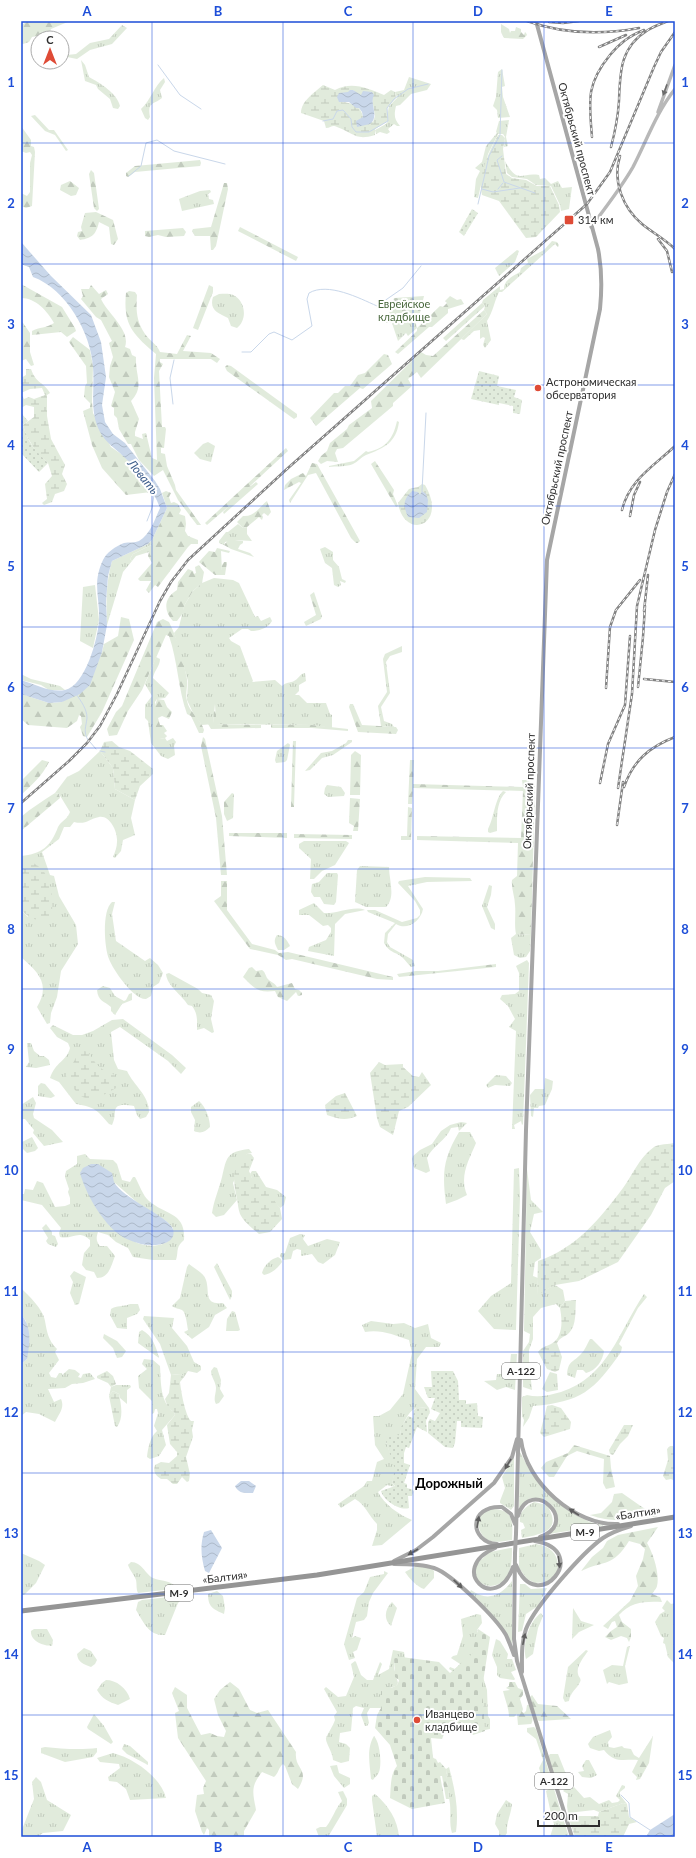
<svg xmlns="http://www.w3.org/2000/svg" width="696" height="1858" viewBox="0 0 696 1858" font-family="Lato,sans-serif">
<style>
.grass{fill:url(#grass-tufts);fill-rule:evenodd}
.forest{fill:url(#forest-firs)}
.wetland{fill:url(#wetland-marsh);fill-rule:evenodd}
.cemetery{fill:url(#cemetery-stones)}
.garden{fill:url(#garden-dots)}
.water{fill:url(#water-waves)}
.lines{fill:none;stroke-linecap:round;stroke-linejoin:round}
.stream{stroke:#c9d7ea;stroke-width:1}
.secondary{stroke:#b8b8b8;stroke-width:3.5}
.primary{stroke:#a6a6a6;stroke-width:4}
.highway{stroke:#959595;stroke-width:5}
.rail-casing{stroke:#838383;stroke-width:2.5}
.rail{stroke:#fff;stroke-width:1;stroke-dasharray:3;stroke-linecap:butt}
.primary-bridge{stroke:#a6a6a6;stroke-width:4}
.oneway{fill:#6c6c6c}
.oneway2{fill:#5e5e5e}
.grid{fill:none;stroke:#1d4ed8;stroke-width:1;stroke-opacity:0.55}
.poi-dot{fill:#df4b36;stroke:#fff;stroke-width:1.5}
.labels{text-anchor:middle;stroke-width:4;stroke-linejoin:round;paint-order:stroke}
.shield{fill:#fff;stroke:#6d6d6d;stroke-width:1}
.shield-label{font-size:10px;font-weight:bold;fill:#2e2e2e}
.street-label{font-size:11px;fill:#2e2e2e;stroke:#fff}
.poi-label{font-size:11px;fill:#2e2e2e;stroke:#fff;text-anchor:start}
.park-label{font-size:11px;fill:#49683d;stroke:#fff}
.water-label{font-size:12px;font-style:italic;fill:#3f5f8d;stroke:#fff}
.quarter-label{font-size:13px;font-weight:bold;fill:#000;stroke:#fff}
.neatline{fill:none;stroke:#1d4ed8;stroke-width:1.5}
.grid-label{font-size:13px;text-anchor:middle;font-weight:bold;fill:#1d4ed8}
</style>
<defs>
<pattern id="grass-tufts" width="24" height="20" patternUnits="userSpaceOnUse"><rect width="24" height="20" fill="#e1ebdc"/><path d="M3 7l-1-3M5 7V3M7 7l1-3M15 17l-1-3M17 17v-4M19 17l1-3" fill="none" stroke="#c1cabd"/></pattern>
<pattern id="forest-firs" width="22" height="20" patternUnits="userSpaceOnUse"><rect width="22" height="20" fill="#e1ebdc"/><path d="M5 1l3.5 6h-7zM16 11l3.5 6h-7z" fill="#c1cabd"/></pattern>
<pattern id="wetland-marsh" width="20" height="14" patternUnits="userSpaceOnUse"><rect width="20" height="14" fill="#e1ebdc"/><path d="M1 5h8M5 5V1M11 12h8M15 12V8" fill="none" stroke="#c1cabd"/></pattern>
<pattern id="cemetery-stones" width="16" height="16" patternUnits="userSpaceOnUse"><rect width="16" height="16" fill="#e1ebdc"/><path d="M2 7V4a2 2 0 0 1 4 0v3zM10 15v-3a2 2 0 0 1 4 0v3z" fill="#c1cabd"/></pattern>
<pattern id="garden-dots" width="8" height="8" patternUnits="userSpaceOnUse"><rect width="8" height="8" fill="#e1ebdc"/><path d="M2 2h.1M6 6h.1" fill="none" stroke="#c1cabd" stroke-width="1.8" stroke-linecap="round"/></pattern>
<pattern id="water-waves" width="16" height="10" patternUnits="userSpaceOnUse"><rect width="16" height="10" fill="#c9d7ea"/><path d="M0 5q4-4 8 0t8 0" fill="none" stroke="#adb9c9"/></pattern>
</defs>
<rect width="100%" height="100%" fill="#fff"/>
<path class="grass" d="M122,25L127,28L112,44L90,50L77,59L67,57V55L76,54L90,43L109,39Z
M81,60L85,65L89,77C100,83 117,93 120,106L118,109L113,108L110,99L98,89L96,85L85,81Z
M502,69L505,86L502,87L503,97L510,117L498,118L497,110L493,106L496,97L498,72Z
M409,77L431,84L427,90L411,94L400,105L396,106C394,115 394,119 400,126H397L394,124L388,129L390,132L387,134L380,132L376,134L375,130C395,120 385,123 389,106L397,98L395,92L404,90Z
M164,78L165,82L160,90L162,98C154,105 147,101 150,117L148,120L145,118L141,109C151,100 154,86 164,78Z
M35,115L49,130H54L68,150L66,151L55,135L45,131L31,116Z
M509,120L506,137L508,146L504,147L505,137L503,134H498L488,154L478,198L474,197L476,179L480,171L475,168L482,162L486,146L497,133L496,132L499,121Z
M505,161C518,185 521,172 539,175L540,179L545,178L551,184L558,181L562,188L572,187L569,209L561,211L560,205L551,186L536,185L527,179L512,177L507,173Z
M210,190L211,192L208,194L209,199L213,200L214,204L182,211L179,199L200,191Z
M552,241L557,242L559,245L558,247L555,244L502,292H499C494,302 493,312 487,321L491,340L485,348L483,345L485,338L483,337L480,339V330L474,331L464,340L461,339L487,314L484,310L485,306L482,303L483,300L500,286V290L504,289C504,280 513,276 520,272L521,268L528,263L527,259L544,250Z
M517,250L519,251L515,262L499,276L495,268Z
M219,294C224,294 230,293 235,296C246,303 247,320 237,328L231,326L228,318C218,313 209,310 213,297Z
M415,320L417,328L408,336L406,333L398,341L392,323L411,322Z
M397,421L399,422C396,443 384,448 366,455C361,457 358,462 353,464C347,467 336,466 329,467V466L354,461L366,451L368,452C386,448 393,439 397,421Z
M208,442L215,446L211,462L200,459L194,453L203,444Z
M238,524L243,528L247,527V534L252,541L235,540L225,542L224,545L219,543V541L226,532H228Z
M152,540L153,544L133,554L130,559L132,561L123,572L107,625C106,603 106,582 112,561L148,544Z
M325,547L333,552V560L339,567L342,579L346,581L345,583L340,581L341,585L338,587L334,585L332,568L325,563L320,549Z
M214,578L233,580L239,583L255,617L258,616L261,621L270,617L272,621C268,628 260,631 251,631L248,629H242L229,638L231,641L240,646L253,681L252,682L275,680L282,686C286,682 290,683 294,681C299,679 299,674 305,673L306,681L299,685V691L295,695H299L307,703H326L330,714L332,715V728L312,725L216,724L215,704L213,724L202,725L194,715L187,700L188,681L174,633L179,627L184,606L193,591L202,583Z
M95,585L99,620L93,648L80,641L83,587Z
M402,646V652L390,656L386,662L390,693L381,707L384,721L392,724L394,727L381,726L378,706L387,692L383,659L385,654Z
M156,657L160,659C160,666 154,671 153,678L169,693L165,698L157,699L155,702L160,739L165,738L167,741L173,738L176,742L174,746L175,755L168,759L161,756L151,743L148,721L145,718V705L152,696L145,684Z
M21,674L31,679L60,686L65,690H49L41,685L21,680Z
M348,740H352V742L333,755L322,758L310,770L305,771L321,753L332,751L346,743Z
M288,743L290,745L287,760L285,762L276,763L275,760L277,751Z
M100,751L113,768L115,789L135,800L131,818L135,835L123,840L121,851L115,858L113,857C115,852 117,847 117,842C118,832 110,815 99,817C89,819 86,825 74,822L70,827H64L59,839L42,852L50,875L54,876L59,896L76,925L78,944L61,971L57,997L51,1013L50,1023L47,1024L37,1007C51,984 38,972 21,957V910L28,917L21,856C42,854 51,846 58,827C61,821 67,820 70,812L59,794L55,793L67,777L79,771Z
M327,785L341,787L345,793L344,796L328,797L324,794L325,788Z
M503,791L506,792C496,802 497,817 497,831L490,833L488,832V829C494,818 495,798 503,791Z
M304,841H346L349,843L335,865L322,871L314,879H310L311,859L299,848V844Z
M360,866L389,867C389,880 396,897 386,907H366L355,902L357,870Z
M327,873H337L338,875L336,902L334,905L324,904L320,897H314L311,892L312,884L319,882Z
M425,877L470,878L472,881L427,882L408,886L423,909C421,921 407,931 396,924L388,934L387,942L390,947L413,960L415,966L411,967C407,963 403,957 399,955C391,951 388,950 384,943L385,933L395,923L368,912L367,910H375L402,922L417,918L420,915V910L415,901L398,883L399,881Z
M489,885L492,886L491,895L487,907L495,924V930L491,928L482,906Z
M112,902H115L112,914L116,941L145,961L150,958L158,965L163,973L159,983L153,987L151,996L146,999C134,1000 113,970 109,959C104,947 102,910 112,902Z
M314,903L324,913C337,914 354,905 365,910L345,914L335,924L334,956L308,951L309,947L326,940L331,932V928L328,925L323,926L309,915H299V910Z
M516,934L531,935L530,951L526,957L520,958L514,955L511,938Z
M277,935C284,935 287,940 290,946L284,950H278C275,944 273,941 277,935Z
M527,960L529,963L523,1124L522,1125L521,1121L514,1125L515,1129H512L516,1031L509,1027L515,1019L508,1006L500,999L502,995L515,994L519,991V973L516,966Z
M169,973L198,989L202,993L211,995L214,1001L211,1019L214,1032L212,1033L204,1028L197,1030C197,1020 198,1014 192,1006L188,1005C182,995 167,986 166,974Z
M103,986L110,988L115,996L124,1001L126,1000L129,994L132,993V1000L122,1004L115,1015L111,1011V1007C104,1001 98,1001 97,990Z
M123,1019L172,1055L186,1068L181,1074L168,1061L120,1027L111,1032L114,1060L118,1069L127,1071C134,1086 149,1095 149,1112L146,1117L140,1119L137,1115L134,1106C107,1102 119,1112 112,1125L109,1124C97,1110 95,1107 76,1104L59,1082L50,1078C55,1062 67,1061 70,1048L68,1043L57,1037L50,1028L53,1025L73,1035H82L93,1031L112,1020Z
M27,1043H31L34,1051L40,1056H44L49,1060L50,1065L36,1068L26,1067L29,1062Z
M496,1075L506,1076L512,1083L510,1086L495,1085L488,1088L486,1085Z
M545,1078L553,1081L552,1089L545,1105L539,1106L538,1108H534L533,1117L531,1116L530,1095L535,1089H544Z
M41,1083L45,1084L55,1096L51,1098L38,1096V1086Z
M33,1097L36,1103L33,1114L34,1118L52,1130L63,1142L44,1146L33,1133L34,1130L25,1119H21V1105Z
M199,1101C206,1107 210,1119 210,1127C205,1132 201,1134 194,1131L195,1120L191,1112V1107Z
M461,1122L467,1123L459,1131L458,1127L451,1128C446,1141 433,1145 427,1158L430,1171L426,1173L414,1168L412,1159L413,1156L420,1150L432,1144L441,1131L450,1125Z
M459,1132H470L476,1143C469,1160 459,1176 467,1195L457,1200L446,1204C442,1173 443,1159 459,1132Z
M32,1137L38,1148L35,1151L27,1153L23,1149L22,1142Z
M249,1149L252,1153L247,1154L233,1183L237,1200L224,1215L216,1217L212,1213C214,1200 219,1189 222,1177C227,1157 226,1152 249,1149Z
M85,1154L90,1159L113,1160L117,1164L122,1180L130,1182L133,1177H135C139,1184 143,1196 149,1201C165,1215 186,1212 184,1240C175,1248 179,1251 176,1260H153L133,1257L128,1248L116,1242L108,1235L98,1232C96,1238 96,1241 100,1246H107L115,1256C111,1266 109,1278 97,1278L94,1272L86,1270L82,1265L84,1253L90,1246V1240C78,1229 73,1240 60,1237L59,1233L61,1228L42,1205L21,1200V1190L22,1194H24L25,1189L33,1190L37,1181L43,1183L55,1207L65,1206L70,1204V1198L68,1192L69,1189L65,1177L66,1171L77,1164V1156ZM115,1183L139,1204L166,1221L173,1228V1234C171,1237 168,1242 165,1243C137,1256 99,1220 91,1196Z
M519,1168L520,1197L516,1330L494,1329L478,1311L491,1296L511,1283L514,1169Z
M527,1169L531,1200L543,1212L534,1214L530,1232L541,1250V1258L535,1262L533,1276L538,1278L537,1294L555,1285L563,1290L565,1301L560,1308L556,1304L541,1308L533,1317V1339L529,1350V1361L532,1390L523,1387V1351L529,1342L530,1334L524,1331Z
M252,1171H256L266,1187L277,1190L286,1197L284,1205L280,1208L252,1178L250,1174Z
M46,1224L52,1232V1235L55,1236L58,1244L56,1247L48,1244L46,1241L48,1238L42,1228Z
M300,1234L305,1235L303,1239L308,1246L327,1239L340,1242L335,1255L323,1264L318,1262L312,1254L301,1256V1250L297,1249L293,1251L291,1259L283,1260L280,1256L281,1253H285L290,1238Z
M278,1257L281,1259L282,1262C278,1268 271,1274 264,1275L262,1273C264,1265 271,1259 278,1257Z
M217,1263L232,1291V1296L230,1300L214,1267Z
M189,1264C195,1269 204,1273 206,1280C210,1292 203,1305 223,1303L227,1308L215,1315L209,1327L192,1339L184,1332L188,1330C187,1325 186,1312 182,1310C178,1308 176,1309 172,1306L180,1298L187,1267Z
M74,1271L86,1277L79,1304L75,1305L70,1293L73,1282L70,1276Z
M21,1288C28,1295 44,1310 45,1321C47,1332 48,1340 57,1349L55,1352L59,1360L49,1373L51,1377L56,1378L59,1373H62V1375L69,1369L75,1370L80,1374L78,1377L81,1378L83,1374L90,1373L95,1379L83,1383L72,1384L65,1388L48,1389L54,1402L61,1399C65,1408 59,1414 55,1422L39,1414L26,1412L21,1416V1364L27,1359L26,1321L21,1314Z
M644,1294L647,1297L638,1308L619,1344L622,1347L621,1352C594,1391 581,1402 533,1406L529,1418L523,1427L524,1420L522,1416V1397L527,1395C539,1398 550,1395 561,1392C608,1377 619,1331 644,1294Z
M130,1304H138L140,1310L137,1314L127,1318V1329L117,1328L110,1315L111,1309C117,1305 123,1307 130,1304Z
M232,1311L235,1312L240,1330L238,1331H226L227,1319Z
M144,1316L174,1318L172,1328L187,1346L194,1362L201,1366V1370L197,1373L188,1371L184,1377L181,1374L171,1375L160,1344L143,1319Z
M371,1321L393,1324L404,1323L415,1328L428,1324L431,1338L441,1343L439,1347H426L417,1359L415,1389L429,1408C425,1408 420,1407 416,1408C408,1411 401,1427 400,1435L386,1442L396,1469L392,1483L395,1487L387,1485L378,1492C384,1504 399,1515 412,1520L382,1545L372,1546L377,1530V1524C369,1516 365,1504 355,1499L341,1508L338,1504L364,1486L367,1481H372L377,1462L384,1459L375,1445L373,1416H379L390,1410L403,1394L412,1353L409,1340C394,1335 381,1329 365,1332L362,1325Z
M142,1330C153,1336 156,1347 159,1358L138,1343L139,1332Z
M104,1334L117,1341L126,1351L122,1357L117,1358L113,1348L103,1338Z
M590,1339H592L604,1351C603,1360 596,1371 586,1373L583,1370H577L575,1378L567,1375C568,1360 573,1363 581,1354C585,1350 587,1344 590,1339Z
M511,1354H517L515,1390L506,1387L497,1390L484,1381L496,1380L497,1374H509Z
M144,1359L153,1360L160,1366C161,1382 160,1403 174,1412L175,1415L162,1430L166,1445L159,1456L150,1459L147,1457C148,1448 150,1437 157,1431L154,1426L158,1413L157,1409H155L154,1413L152,1414V1401L139,1388L138,1376L147,1369L142,1364Z
M214,1367L217,1368L221,1380L220,1389L224,1396L219,1403L216,1404C213,1399 216,1394 216,1388C216,1382 211,1377 211,1371Z
M550,1372L557,1374L558,1390L547,1392L542,1389Z
M116,1385H130L131,1387L127,1390V1404L120,1398L119,1394L113,1391L109,1396L111,1387Z
M520,1452C536,1485 557,1507 590,1522C594,1524 600,1524 605,1525L549,1534C566,1515 553,1497 530,1498L519,1508Z
M514,1457V1506L511,1510L500,1503V1501L505,1488L502,1477Z
M534,1502L547,1505C563,1531 542,1534 522,1538L521,1530L525,1528L523,1523L520,1522C519,1512 525,1507 534,1502Z
M490,1509C514,1508 513,1522 512,1540C505,1541 497,1543 490,1541C480,1537 474,1522 482,1514C484,1512 488,1511 490,1509Z
M536,1544C553,1546 561,1558 557,1574L547,1582L535,1583L527,1579L519,1568V1548Z
M510,1548H512C512,1558 512,1568 507,1577C500,1588 481,1590 476,1576C475,1572 476,1567 477,1563L490,1552Z
M21,1553L39,1561L45,1565L36,1583L24,1595H21Z
M131,1562C142,1562 145,1574 153,1578C160,1581 168,1580 174,1585L173,1589L138,1593C136,1589 137,1585 136,1580C134,1574 130,1571 128,1565Z
M416,1566L431,1568L434,1571V1578L424,1589C417,1587 409,1578 405,1572Z
M384,1571L388,1573L373,1593L369,1602L367,1616L364,1620L356,1622L352,1638L355,1636L361,1638L357,1650L353,1652L355,1658L349,1660L344,1644L357,1598L364,1592L370,1577L384,1574Z
M512,1581V1644L470,1592L471,1590C487,1602 501,1596 512,1581Z
M520,1584H525L531,1589L547,1588L538,1606L526,1614L522,1631L518,1632Z
M217,1591L223,1596L225,1608L224,1614C213,1609 208,1607 208,1594Z
M180,1596H186L188,1598L181,1600L178,1603L165,1635C149,1636 144,1623 136,1610L138,1602L142,1600L169,1597L176,1599Z
M667,1600L671,1604L675,1603V1664L668,1657L665,1644L663,1643L664,1638L661,1636L655,1622L660,1614L665,1611L662,1608Z
M392,1602L397,1608L391,1626C383,1619 385,1609 392,1602Z
M573,1608L581,1621L594,1625L579,1632L572,1639Z
M541,1613L543,1616L538,1628L533,1654L526,1659C522,1645 529,1621 541,1613Z
M477,1614L481,1615L482,1623L477,1630L478,1656L457,1674L449,1669L450,1667L455,1669L460,1664L451,1658L453,1656L457,1655L463,1636L461,1619Z
M34,1629H47L53,1640L52,1646C43,1646 30,1641 31,1631Z
M496,1639L500,1641L508,1654L507,1659H512L516,1670L511,1672L515,1679L514,1680L500,1678L497,1675V1667L492,1655Z
M630,1646L625,1666L628,1683L619,1685L609,1682L607,1684L603,1670L612,1665L623,1666L627,1647Z
M84,1648L91,1651L97,1660L95,1664L91,1667C84,1664 78,1663 77,1654Z
M393,1650L404,1652L405,1658L395,1657L394,1668L398,1683L396,1686L381,1691V1708H370L367,1713L369,1723L367,1726H365L361,1715L364,1708L356,1706L353,1708L351,1731L340,1733L339,1742L346,1744L350,1748L349,1761L341,1763L333,1760C333,1753 325,1742 326,1738C328,1733 333,1726 335,1720L334,1716L337,1712L324,1689L326,1687L338,1697L346,1696L354,1677L351,1664L355,1661L356,1662L361,1675L367,1680H373L380,1662L382,1664L378,1675L389,1669Z
M586,1650L588,1651C584,1657 576,1666 578,1674C578,1677 582,1678 580,1682C577,1689 570,1692 569,1701L565,1702L563,1698L568,1667Z
M483,1677L487,1690L488,1716L490,1719V1729L485,1730L482,1727L479,1680Z
M106,1680C116,1680 127,1688 130,1699L118,1705C109,1702 102,1699 97,1690L102,1683Z
M94,1714L104,1726L113,1742L111,1744L88,1729L87,1727Z
M610,1730L612,1737L608,1742L609,1747L614,1748L622,1746L624,1748L631,1749L634,1755L639,1758V1766L645,1770L640,1779L636,1780L637,1777L632,1772L638,1760C623,1759 615,1764 604,1750L599,1751L590,1748L588,1744L593,1737Z
M374,1736C380,1742 382,1764 379,1772C378,1775 374,1778 373,1780L371,1779C370,1765 366,1749 374,1736Z
M124,1744L130,1746L148,1762V1765L127,1754L122,1749Z
M45,1747C61,1749 82,1750 97,1748V1752L93,1757L65,1762L41,1753V1748Z
M113,1753C133,1758 161,1777 166,1798L130,1800L126,1789L117,1782L109,1781L108,1777L120,1768L119,1764L100,1762L97,1758Z
M586,1760H589L597,1775L591,1778L582,1777L578,1772L584,1771L582,1766Z
M337,1765L339,1773L350,1778V1784L344,1788L334,1776L330,1766Z
M449,1767C455,1790 459,1809 456,1832L452,1833C449,1823 451,1815 450,1804C448,1792 447,1781 446,1769Z
M36,1777L41,1782L47,1800L71,1815L63,1831L43,1833L37,1837H21V1832L34,1799L32,1782Z
M622,1785L625,1786V1788L620,1792V1795L627,1804L623,1803L599,1812L594,1810L568,1813L567,1806L568,1794L563,1791L566,1788L574,1787L584,1798L590,1797L599,1804L609,1800L612,1803L618,1802L620,1800L616,1796Z
M343,1791L347,1799V1805L328,1837H319L316,1829L320,1827H326C333,1818 335,1809 342,1801L338,1792Z
M375,1794C388,1805 398,1820 399,1837H377L372,1800V1796Z
M506,1800L512,1804C511,1815 506,1823 507,1833L505,1836L499,1837V1831L495,1824L497,1814Z
M561,1812L569,1837H550L554,1824L552,1818H558Z"/>
<path class="forest" d="M29,21H70L51,29L49,34L32,37L29,42L23,44L21,43V25Z
M501,24L509,29L510,33L511,31H515L516,27L521,29V32L524,35L525,32L526,33L527,35L523,39L504,38L501,32Z
M21,126L31,140V146L34,147L35,152L32,206L26,208L21,206V193L27,196L30,192V163L32,155L30,152L26,153L21,151Z
M200,160L201,163L200,166L135,172L128,177L126,176V173L135,166Z
M91,170L94,173L99,209L97,211L94,208L89,174Z
M70,181L79,188L76,195L71,196L60,190L61,185Z
M224,183H227L228,189L216,246L213,250H211L210,236H195L192,231L193,229L211,227Z
M96,212L113,220L118,239L114,245L111,244L109,227L99,222C96,234 93,238 80,240L77,236L78,232L82,231L81,227L85,213Z
M240,227L298,257L296,261L238,231Z
M183,228L186,232L184,236L166,237L158,235L149,237L145,236V231Z
M21,284L62,307L75,328L76,331L67,337L61,332L32,335V331C39,327 47,328 54,323C47,311 36,298 21,298Z
M91,285L99,294L106,290L108,294L101,299C107,313 131,330 125,347L130,349L132,355L136,357C135,376 145,386 131,401L139,419L135,432V436L143,439L142,434L146,433L152,458L157,460L154,378L156,354C132,334 123,324 126,293L129,291L135,292L137,295C136,310 136,321 145,334C150,341 157,344 160,352L177,354L187,335L191,336L183,351L211,353L220,359L217,363L211,359H160V362L163,364L159,371L162,427H165L166,429L164,448H161V453L165,454L167,466L175,485L176,490L201,525H197L178,500L163,470L154,476L139,460L131,444H128L119,429L117,418L114,415V408L111,406L115,392L109,377L110,366L113,357L109,343L112,341L101,320L96,317L81,299L83,296L81,289H89Z
M209,285L213,287V292L198,330L193,328Z
M450,296L457,300L461,299L464,304L448,309V313L432,327H429L398,354L395,352L417,331V328L440,306L443,307L447,303L445,301Z
M482,303L485,306L446,341L443,338Z
M484,310L487,314L421,378L417,372L408,379L412,386L393,403V406L343,448L337,449L335,453L338,462L327,461L321,464L318,461L321,456L327,451L330,443L347,429L349,425L372,408L371,401L421,352L426,355L433,356Z
M21,320L30,333V352L34,365L31,366L26,359L21,361Z
M73,337L90,350L93,366L92,402L93,413L111,447L124,456L135,468L151,492L126,495L102,468L92,445L83,411L90,408V403L84,397L85,386L87,383L86,366L69,342Z
M384,354L388,355L392,364L363,389L360,388L316,426L310,418L334,393H338L345,386H350L358,375L365,373Z
M227,365L231,366L297,414V417L294,419L227,371L225,367Z
M286,448L288,451L248,488L256,482L258,484L224,514L223,512L229,506L207,525L205,523Z
M375,461L394,490L393,494L398,506L396,507L393,502L371,464Z
M312,463L317,464L360,541L358,543H356L351,538L316,473L308,475L290,503L289,500L301,483L299,482L284,490L285,485L291,479L303,473L306,476Z
M166,491L171,493L169,497L171,503L174,502L178,504L181,510L179,514L185,516L186,524L185,531L188,536L198,540V544H191L188,547L158,587L155,585L149,593L146,590L151,581H140L138,579L152,563L148,556L149,552L136,556L132,561L130,559L133,554L153,544L152,540L167,508L162,493Z
M267,501L271,512L268,516L264,513L262,515L263,517L262,520L259,517L247,527L243,528L237,522L243,516C255,517 259,507 267,501Z
M230,538L235,540L243,541V543L240,545L238,549L250,553L254,557L231,549L224,545Z
M217,548L230,551L229,553L221,551L222,571V565L224,562H227L225,575H215L199,562L209,551L215,552Z
M199,565L204,572L202,583L193,591L184,606L183,613L177,621H173C163,610 164,598 177,590L178,582L188,569L193,571L194,574L196,573L195,567Z
M314,592L322,616L321,619L306,626L304,622L316,615L310,595Z
M121,617L129,619L134,640L102,712L87,737L83,736L80,727L82,724L81,716L79,715L77,721L67,728L28,725L21,719V694L49,703L62,702L102,652L104,644L118,636Z
M163,619L169,622C178,640 183,659 187,679C188,686 185,693 187,701C189,712 201,719 204,730L203,733H199L191,716L187,714C178,689 178,662 169,636L166,635L142,690L128,711L117,735L109,736L107,729L116,712L122,706L157,622Z
M157,699L164,700L167,707L172,712L169,719L162,716L158,718L160,725H163L167,731L164,733L167,736L165,738L160,739L157,736L154,710Z
M350,704H353L362,725L396,727L398,730L396,734L358,732L349,707Z
M214,711L216,712V724L261,725V728L211,729L208,724L213,723Z
M271,725H312L348,729V731L312,728H271Z
M203,737L205,739L222,816L227,875H221L216,818L201,746Z
M293,741H296L294,807H291Z
M355,751L361,755L360,795H350L351,755Z
M42,760L49,762C42,776 32,785 21,795V781Z
M410,760H414L413,784L523,787L522,780H527L535,786L531,935L516,934C514,924 516,915 515,905C515,897 511,888 512,880L517,876L518,843L417,840V836L521,838L523,791L413,788L412,804H408Z
M55,793L59,794L60,798L21,831V817C31,808 43,801 55,793Z
M232,793L234,794L233,818L227,821L224,814V802Z
M350,798L360,799L358,831H353L354,826L349,823Z
M408,807L412,808L411,840H401V836H407Z
M229,833H287V838L229,836Z
M294,834L352,835V839L294,838Z
M221,881H227V910L252,944L275,950L279,953L288,952L393,977V980L377,979L292,959L286,960L278,955L250,949L214,901L221,896Z
M496,964V967L399,977L397,974L416,971H438Z
M252,967L256,971L262,970C265,972 265,974 267,978C270,982 274,982 277,987L292,983L295,989L299,990L302,993V995L298,996L296,992L287,1001L278,997L275,991C258,993 255,989 243,977L249,968Z
M574,1445L610,1456L611,1468L615,1487L606,1489L603,1483L604,1459L577,1451L567,1456L554,1477H549L541,1468L546,1462L568,1453Z
M622,1493L642,1507L658,1516C633,1519 615,1524 590,1515L601,1513L612,1502L614,1494Z
M658,1527L647,1543C653,1553 660,1574 657,1586C657,1588 653,1592 652,1594L660,1597L662,1602C646,1601 630,1602 619,1615L622,1622L631,1629V1637L629,1642L627,1638L621,1636L611,1640L605,1637L611,1631L617,1627L615,1621L612,1622L608,1629L603,1626L630,1601L638,1586L636,1576L643,1559L645,1549L640,1544L629,1541C613,1567 605,1560 581,1571L592,1557L603,1548L607,1541L618,1535Z
M230,1682L239,1689L250,1710L257,1713L268,1710L296,1752C294,1770 311,1768 298,1789L292,1784L285,1766L283,1764C278,1768 279,1773 274,1777L262,1772C250,1787 253,1793 256,1810L244,1831V1837H209V1830L207,1828L204,1835L202,1832L195,1811L197,1795L204,1794L203,1788L206,1781L178,1738L175,1713L179,1711L172,1693L175,1687L187,1695V1708L201,1735L210,1733L217,1736L224,1737L226,1731L218,1715L214,1699L220,1690Z
M509,1682H515L518,1688L523,1690V1695L520,1699L523,1709L522,1712L524,1713L526,1711L527,1705H529C530,1711 535,1718 531,1724L518,1725L517,1714L514,1717H509C509,1708 505,1700 503,1691L510,1690L506,1688L509,1686Z
M532,1695L538,1704L557,1706L571,1719L539,1721L536,1718L530,1697Z
M534,1727L536,1729L561,1812L558,1819L552,1818L546,1791L549,1789L546,1781H543L539,1768L543,1760L536,1739L527,1732V1728Z
M653,1736L649,1763L645,1770L639,1767V1758Z
M431,1750L433,1758L436,1759L438,1763L440,1762L446,1769L449,1799H446L442,1776L413,1777Z
M550,1754H558L566,1774L563,1777H554L548,1757Z"/>
<path class="wetland" d="M323,85L335,90C352,81 367,88 384,95L391,90L395,92L396,98L387,108L388,121L375,129V135C355,141 354,133 337,127C332,124 331,128 326,128L324,121L301,113C301,101 315,92 323,85ZM353,90L358,95L372,99L375,116L373,122L361,119L363,117C361,105 350,102 339,102V99Z
M498,135H502L505,138L503,149L506,174L512,178L526,180L537,186H550L559,205L560,212L536,237L526,238L499,201L482,195C477,176 489,152 498,135Z
M26,369H31C36,384 44,382 50,393L47,395V416L51,439L65,465L62,474L67,484L64,491L55,494L52,502L44,505L42,503L47,499L45,484L52,476L48,463L37,453L26,435L23,425L34,417V407L26,405L21,408V394L24,399L29,397L34,399L45,395L42,388L30,389L21,393V378L26,375Z
M422,484L425,485C449,526 404,541 398,503L409,489L418,487Z
M112,741L119,747L130,751L153,769V774L140,786L135,800L115,789L113,768L100,751L104,742Z
M31,862C52,871 53,894 52,914C42,925 30,919 21,910V864Z
M80,1050L88,1052C94,1061 99,1071 111,1072L115,1076L118,1087C90,1103 83,1106 66,1076Z
M379,1062L385,1065L403,1064V1067L413,1076L419,1077L422,1072L431,1085L408,1107L399,1111L393,1135L380,1127L377,1118L370,1073Z
M345,1093L357,1116C346,1121 338,1119 327,1115L325,1105L336,1096Z
M675,1143V1181L665,1188L651,1215L618,1262L579,1281L555,1285L537,1295L538,1261C576,1248 599,1220 623,1188C633,1174 639,1158 654,1147C659,1144 669,1144 675,1143Z
M247,1154H251L254,1158L249,1171L252,1178L257,1179L280,1208L282,1219L270,1232L259,1234C252,1228 244,1222 240,1214C238,1209 238,1203 237,1199C233,1181 231,1165 247,1154Z
M576,1300C575,1310 577,1325 569,1333C565,1337 560,1337 557,1343L562,1357L559,1370L555,1372L547,1369L538,1352C543,1346 545,1347 551,1344C564,1337 562,1319 560,1308L565,1301Z
M107,1371L113,1376L116,1384L111,1387L108,1383L97,1378V1376Z
M181,1374L184,1377L180,1382C181,1391 185,1415 191,1421H194L192,1430L193,1437L186,1457L190,1474L189,1481L187,1482L182,1477L177,1484H173L167,1479H161C155,1475 153,1472 155,1465L161,1462L169,1463L177,1456V1452L170,1444L167,1425L175,1415L174,1412L168,1408L165,1399L169,1393L171,1375Z
M113,1391L119,1394C121,1404 124,1418 117,1427L115,1426L109,1396Z
M552,1405L561,1408L571,1422L570,1429L544,1437L540,1433L547,1406Z
M624,1425H633L628,1436L620,1444L613,1455L610,1454L609,1450Z
M670,1446H673L675,1450V1481L671,1479L666,1480L663,1476L668,1460L667,1449Z
M623,1803L627,1804L629,1817L637,1822L629,1824L623,1837H575L568,1816H598L599,1812Z"/>
<path class="cemetery" d="M424,296L419,317L411,322L386,323L394,298Z
M478,1629L490,1637L482,1689L485,1731L473,1735L462,1722L444,1734L442,1739L431,1738L433,1757L440,1775L445,1803L412,1809L390,1798C391,1787 390,1774 397,1766L390,1745L375,1728L377,1715L381,1708V1691L388,1686L391,1688C396,1686 398,1685 399,1680L395,1677L394,1656L439,1662L450,1673L472,1654Z"/>
<path class="garden" d="M472,209L478,213L464,236L459,232Z
M479,371L499,376L497,386L516,390L514,397L522,400L520,414L513,413V406L499,403V405L471,399Z
M22,414L28,421L23,425C27,441 36,452 48,463L39,472L21,453Z
M431,1371H453L458,1381L459,1400H466V1404L477,1403L478,1416L483,1417L482,1428L461,1427V1421H457L455,1443L453,1448L445,1447L428,1433V1422L430,1419L435,1421L440,1413L431,1409L435,1398H428L424,1387H432Z
M417,1407L429,1408L430,1412L426,1421L427,1432L417,1427L409,1448L406,1447L404,1453V1463L410,1465L404,1483L407,1484V1488L414,1490L412,1496H408L409,1508C400,1511 384,1501 381,1491L395,1486L392,1483L395,1469L386,1442L388,1437L400,1435L401,1427L408,1416L413,1418L414,1410Z"/>
<path class="water" d="M350,90H353L361,95L363,91L372,92L374,95C369,104 380,116 370,124L357,127L356,121L363,117L362,112L359,108H356L349,102H339L337,97L339,93L348,92Z
M21,242L51,276L91,315L101,342L106,377L102,405L105,422L113,434L125,443L155,481L160,489L167,508L152,540L148,544L112,561L108,576L106,602L107,625L102,652L90,685L80,694L62,702L49,703L21,694V680C34,684 51,693 65,690C85,686 98,639 99,620C100,597 92,583 103,560C106,553 116,546 124,543C129,542 135,543 139,541C150,535 155,519 160,508C153,489 138,469 123,456C115,448 106,443 100,432C89,411 95,390 93,367C91,333 66,289 33,277L29,267L21,264Z
M412,491L418,492L420,495L422,491L426,494L428,500L427,512L419,518L408,517C403,505 403,500 412,491Z
M91,1164H98L112,1173C113,1176 113,1179 114,1182C122,1198 169,1217 173,1229C178,1247 148,1247 138,1243C131,1241 121,1237 116,1232C100,1218 86,1194 80,1173L83,1168Z
M21,1314C32,1328 30,1342 27,1359L21,1364Z
M241,1481H249L256,1486L253,1493C245,1493 239,1494 235,1486Z
M211,1530L222,1548L209,1573L205,1571C201,1557 200,1545 204,1532Z
M675,1814V1834L671,1837H646L650,1830Z"/>
<g class="lines">
<path class="stream" d="M158,65L180,95L201,109
M323,121L333,119L337,111L343,110L351,119L352,127L356,132H369L388,121L387,108L394,99L408,89L428,84
M502,156L497,160L504,182L535,193
M129,176L141,166L146,143L157,140L174,151L225,164
M482,189L493,192L520,188
M498,189L503,183
M478,204L489,156L500,135L502,70
M242,352H251L269,334L274,332L292,340L312,326L307,299L309,293C328,282 359,298 377,306L403,288L421,266
M173,404L170,378L174,360
M422,491L426,413
M147,521L152,508L154,495
M76,694C81,701 87,709 87,718C86,727 83,732 88,740
M90,742L96,749
M100,751L105,752
M621,1795L629,1803L630,1817L650,1830"/>
<path class="secondary" d="M658,112L675,65
M591,227C606,207 621,188 633,167C647,140 656,113 675,89"/>
<path class="primary" d="M521,1440C526,1482 575,1526 618,1524
M518,1516C530,1475 582,1522 540,1537
M516,1534L526,1130L547,560L600,309C602,289 602,269 598,249L536,21
M497,1544C469,1542 468,1505 502,1507L511,1514L515,1524
M495,1548C446,1569 496,1616 513,1567
M515,1553L514,1639L517,1661L572,1837
M394,1561L416,1550L433,1537L494,1483L512,1457L517,1439
M394,1564C407,1564 422,1564 434,1568C452,1574 496,1618 506,1635C509,1642 512,1649 514,1655
M516,1565C537,1618 593,1551 535,1541
M522,1672C522,1657 521,1643 526,1629C535,1606 583,1552 603,1538C612,1532 621,1529 631,1526"/>
<path class="highway" d="M21,1611L317,1575L675,1517"/>
<defs>
<path id="rail" d="M527,21C563,34 601,35 639,28
M549,22L563,23L579,21
M599,47L626,35
M592,137C589,101 586,84 610,55C620,43 629,36 644,30
M611,147C615,132 618,116 619,101C620,72 620,47 648,30C654,26 661,24 668,21
M620,156C612,181 623,208 642,224C653,233 665,239 675,249
M658,239L667,251L672,272
M622,510C629,480 654,466 675,446
M630,516L634,495L640,482
M644,611L648,575
M644,679L675,682
M638,687L643,637L645,606
M606,688L610,627L616,610L640,580
M600,783L608,744L625,705L630,636
M624,787C633,761 649,747 675,737
M618,788L632,694L637,606L655,530L667,492L675,474
M21,803L69,761L87,743L100,726L117,694L160,601L171,582L188,560L288,468L587,204L610,172L654,67L661,52L675,32
M617,825L623,782"/>
</defs>
<use href="#rail" class="rail-casing"/>
<use href="#rail" class="rail"/>
<path class="primary-bridge" d="M515,1553L516,1534"/>
</g>
<defs><path id="oneway-solid" d="M-6-.8H1V-3.2L6.5 0L1 3.2V.8H-6Z"/></defs>
<use class="oneway" href="#oneway-solid" transform="translate(665 90) rotate(110)"/>
<g class="oneway2">
<use href="#oneway-solid" transform="translate(508 1464) rotate(121)"/>
<use href="#oneway-solid" transform="translate(574 1512) rotate(-147)"/>
<use href="#oneway-solid" transform="translate(478 1522) rotate(-80)"/>
<use href="#oneway-solid" transform="translate(413 1552) rotate(150)"/>
<use href="#oneway-solid" transform="translate(559 1562) rotate(82)"/>
<use href="#oneway-solid" transform="translate(458 1584) rotate(43)"/>
<use href="#oneway-solid" transform="translate(524 1639) rotate(-78)"/>
</g>
<path class="grid" d="M152,21V1837M283,21V1837M413,21V1837M544,21V1837M21,143H675M21,264H675M21,385H675M21,506H675M21,627H675M21,748H675M21,869H675M21,989H675M21,1110H675M21,1231H675M21,1352H675M21,1473H675M21,1594H675M21,1715H675"/>
<g class="poi-dot">
<rect x="564" y="215" width="10" height="10" rx="2"/>
<circle cx="538" cy="388" r="4"/>
<circle cx="417" cy="1720" r="4"/>
</g>
<g class="labels">
<g class="shield">
<rect x="502" y="1363" width="38" height="16" rx="3"/>
<rect x="571" y="1524" width="28" height="16" rx="3"/>
<rect x="165" y="1585" width="28" height="16" rx="3"/>
<rect x="535" y="1773" width="38" height="16" rx="3"/>
</g>
<g class="shield-label">
<text x="521" y="1375">А-122</text>
<text x="585" y="1536">М-9</text>
<text x="179" y="1597">М-9</text>
<text x="554" y="1785">А-122</text>
</g>
<g class="street-label">
<text transform="translate(577 139) rotate(75)" y="4">Октябрьский проспект</text>
<text transform="translate(557 468) rotate(-78)" y="4">Октябрьский проспект</text>
<text transform="translate(529 791) rotate(-88)" y="4">Октябрьский проспект</text>
<text transform="translate(638 1513) rotate(-9)" y="4">«Балтия»</text>
<text transform="translate(225 1577) rotate(-7)" y="4">«Балтия»</text>
</g>
<g class="poi-label">
<text x="578" y="224">314 км</text>
<text x="546" y="386">Aстрономическая<tspan x="546" dy="13">обсерватория</tspan></text>
<text x="425" y="1718">Иванцево<tspan x="425" dy="13">кладбище</tspan></text>
</g>
<g class="park-label">
<text x="404" y="308">Еврейское<tspan x="404" dy="13">кладбище</tspan></text>
</g>
<g class="water-label">
<text transform="translate(143 477) rotate(51)" y="4">Ловать</text>
</g>
<g class="quarter-label">
<text x="449" y="1488">Дорожный</text>
</g>
</g>
<rect width="696" height="1858" fill="none" stroke="#ffffff" stroke-width="44"/>
<g transform="translate(50 50)"><circle r="19" fill="#ffffff" stroke="#ababab"/>
<path d="M0-3L7 15L0 10L-7 15Z" fill="#df4b36"/>
<text y="-6" font-size="11" font-weight="bold" text-anchor="middle" fill="#2e2e2e">С</text>
</g>
<path d="M538 1820v6h61v-6" fill="none" stroke="#2e2e2e" stroke-width="2"/>
<text x="544" y="1820" font-size="12" fill="#2e2e2e" stroke="#ffffff" stroke-width="3" paint-order="stroke">200 m</text>
<rect x="22" y="22" width="652" height="1814" class="neatline"/>
<g class="grid-label">
<text x="87" y="16">A</text>
<text x="218" y="16">B</text>
<text x="348" y="16">C</text>
<text x="478" y="16">D</text>
<text x="609" y="16">E</text>
<text x="11" y="87">1</text>
<text x="685" y="87">1</text>
<text x="11" y="208">2</text>
<text x="685" y="208">2</text>
<text x="11" y="329">3</text>
<text x="685" y="329">3</text>
<text x="11" y="450">4</text>
<text x="685" y="450">4</text>
<text x="11" y="571">5</text>
<text x="685" y="571">5</text>
<text x="11" y="692">6</text>
<text x="685" y="692">6</text>
<text x="11" y="813">7</text>
<text x="685" y="813">7</text>
<text x="11" y="934">8</text>
<text x="685" y="934">8</text>
<text x="11" y="1054">9</text>
<text x="685" y="1054">9</text>
<text x="11" y="1175">10</text>
<text x="685" y="1175">10</text>
<text x="11" y="1296">11</text>
<text x="685" y="1296">11</text>
<text x="11" y="1417">12</text>
<text x="685" y="1417">12</text>
<text x="11" y="1538">13</text>
<text x="685" y="1538">13</text>
<text x="11" y="1659">14</text>
<text x="685" y="1659">14</text>
<text x="11" y="1780">15</text>
<text x="685" y="1780">15</text>
<text x="87" y="1852">A</text>
<text x="218" y="1852">B</text>
<text x="348" y="1852">C</text>
<text x="478" y="1852">D</text>
<text x="609" y="1852">E</text>
</g>
</svg>
